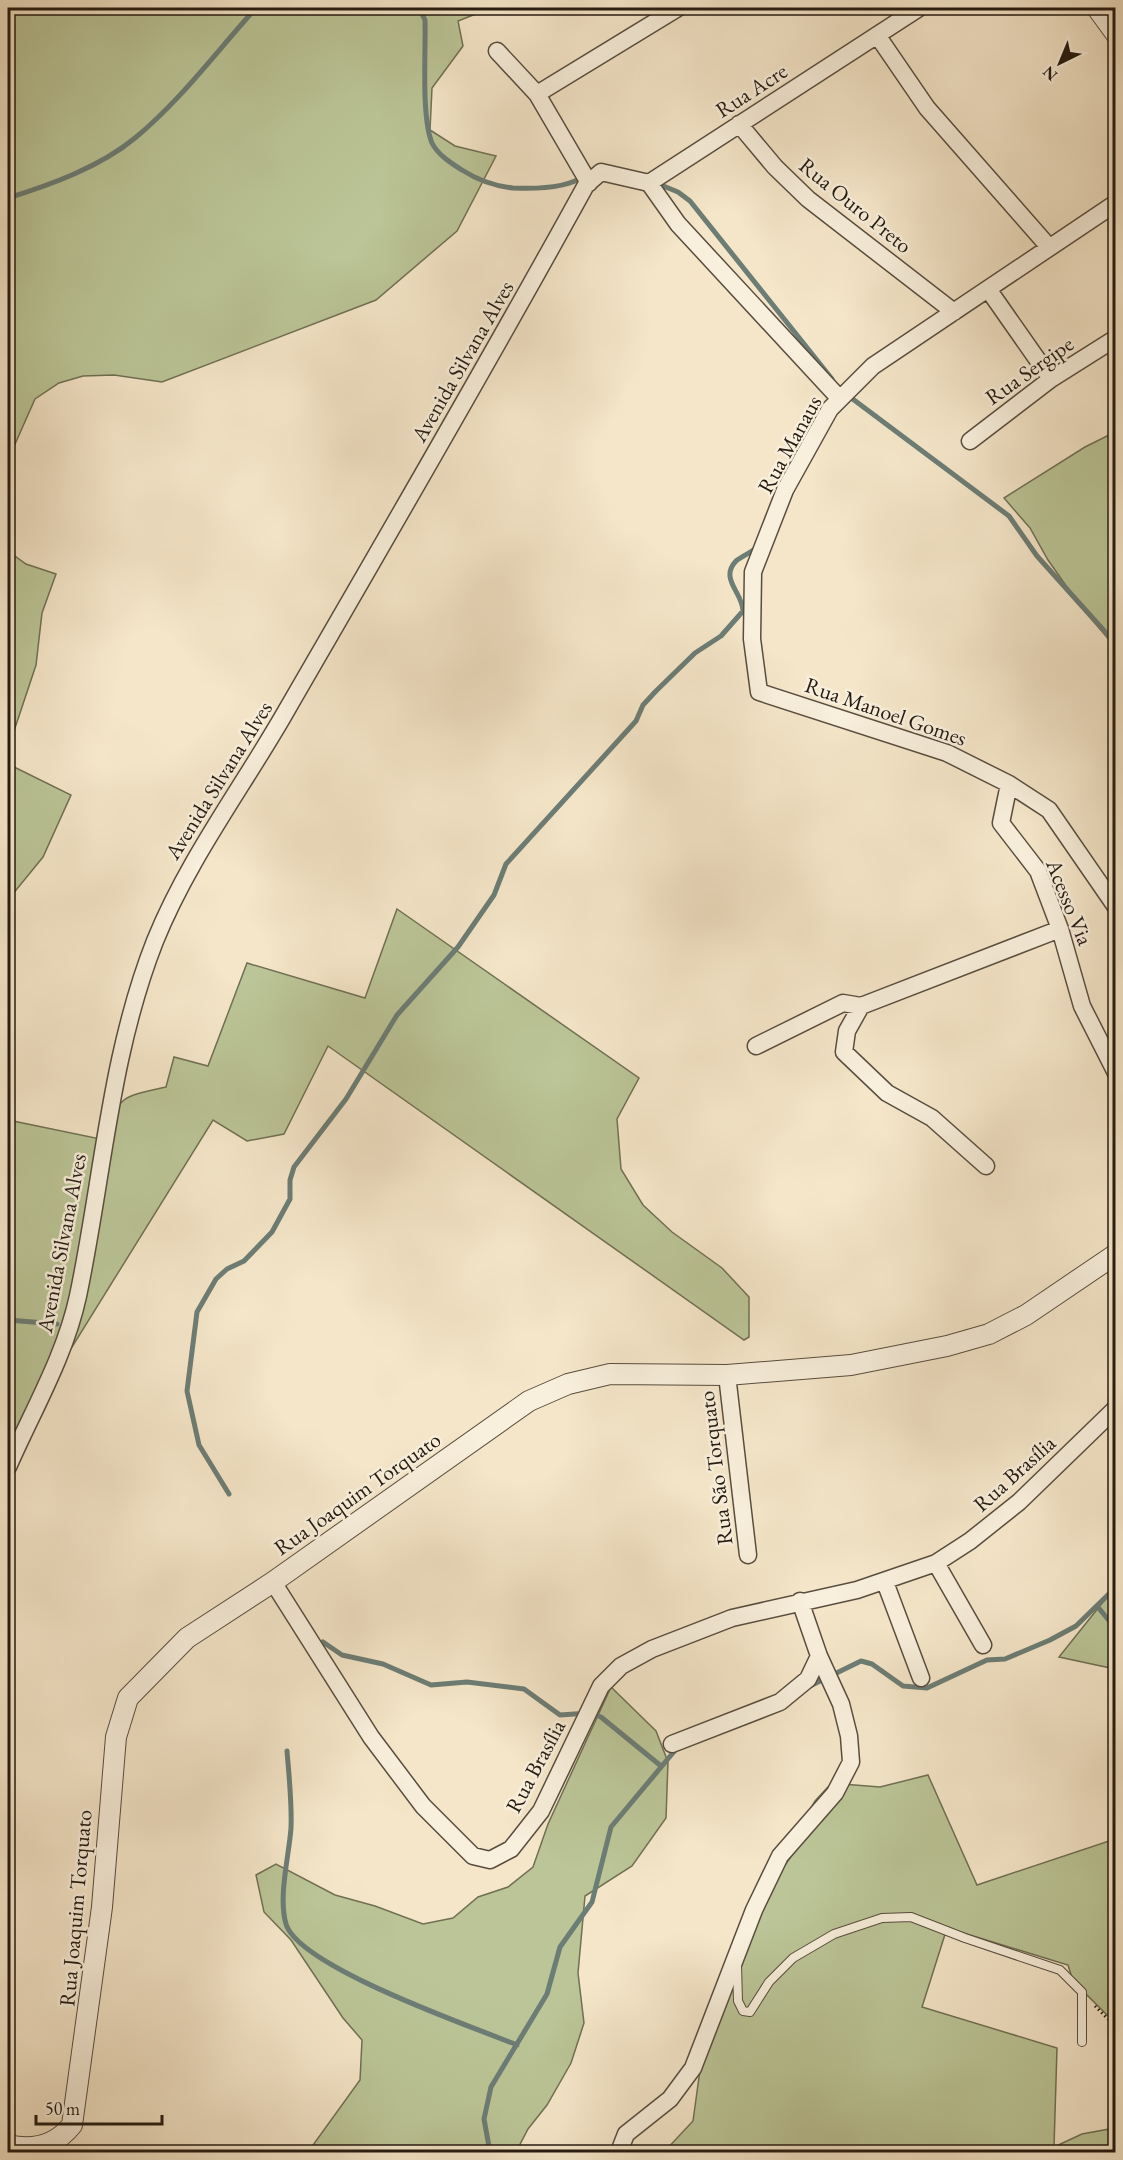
<svg xmlns="http://www.w3.org/2000/svg" width="1123" height="2160" viewBox="0 0 1123 2160" font-family="'EB Garamond',serif">
<style>
.green{fill:#bbc597;stroke:#707054;stroke-width:1.5}
.lines{fill:none;stroke-linecap:round;stroke-linejoin:round}
.stream{stroke:#6c7d76;stroke-width:5}
.service-casing{stroke:#584d3f;stroke-width:10}
.minor-casing{stroke:#584d3f;stroke-width:19}
.tertiary-casing{stroke:#584d3f;stroke-width:22}
.path{stroke:#241a11;stroke-width:3;stroke-dasharray:1.5 3;stroke-linecap:butt}
.service{stroke:#f8efdc;stroke-width:8}
.minor{stroke:#f8efdc;stroke-width:16}
.tertiary{stroke:#f8efdc;stroke-width:20}
.labels{text-anchor:middle;stroke-width:5;stroke-linejoin:round;paint-order:stroke}
.street-label{font-size:22px;fill:#241a11;stroke:#f8efdc}
</style>
<rect width="100%" height="100%" fill="#f5e6c9"/>
<filter id="stains"><feTurbulence type="fractalNoise" baseFrequency=".00333" numOctaves="4"/><feColorMatrix values="0 0 0 0 .2 0 0 0 0 .09 0 0 0 0 .02 0 0 0 .5 -.17"/></filter>
<radialGradient id="worn" r=".72"><stop offset=".6" stop-color="#630" stop-opacity="0"/><stop offset="1" stop-color="#630" stop-opacity=".3"/></radialGradient>
<path class="green" d="M8,8H491L458,21L463,46L432,88L430,130L455,146L496,156L457,231L376,300L162,382L114,375L83,376L59,383L35,399L8,460Z
M1115,432V647L1079,604L1048,560L1030,528L1004,498L1085,447Z
M8,551L26,564L56,574L42,613L36,665L8,749Z
M8,764L71,795L43,857L8,900Z
M397,909L639,1078L617,1119L621,1169L643,1205L672,1232L722,1268L749,1297V1337L744,1340L328,1046L284,1134L247,1141L213,1120L8,1450V1120L100,1139C123,1095 117,1098 166,1087L174,1057L208,1066L247,963L365,998Z
M1115,1587V1669L1059,1657Z
M611,1687L656,1731L668,1762L666,1818L632,1866L585,1896L578,1973L584,2023L571,2063L547,2105L528,2129L516,2152H308L360,2080L362,2040L343,2018L291,1940L264,1912L256,1875L276,1864L335,1895L375,1906L423,1924L453,1918L478,1897L508,1887L533,1867L548,1824Z
M928,1775L977,1885L1115,1839V2023L1073,1981L1068,1965L947,1928L922,2007L1057,2048L1054,2147L1082,2134L1115,2128V2152H664L693,2121L701,2063L766,1893L792,1855L797,1832L815,1801L828,1787L842,1784L880,1787Z"/>
<g class="lines">
<path class="stream" d="M419,8L425,20C426,50 421,117 432,143C438,155 451,163 462,170C479,181 494,186 513,188C535,189 566,189 584,176
M656,183L678,192L690,201L832,379
M8,198C50,185 100,167 135,138C180,101 217,51 256,8
M846,394L1009,516L1037,556L1116,644
M794,459L798,446L811,428
M8,1320L57,1324
M229,1494L199,1445L187,1391L197,1312L216,1279L227,1269L244,1261L272,1232L290,1199V1180L294,1167L346,1099L397,1015L458,947L494,895L506,864L636,721L643,705L656,691L695,653L721,636L743,611C743,593 719,579 736,561C742,556 751,553 757,547
M1097,1606L1116,1629
M323,1642L342,1655L383,1664L431,1685L467,1682L524,1689L560,1715L589,1713L601,1717L661,1766
M810,1686L861,1661L872,1664L903,1686L927,1688L987,1660L1005,1659L1050,1640L1076,1626L1116,1587
M287,1751C289,1776 292,1802 291,1828C289,1856 278,1897 286,1924C299,1967 473,2027 517,2045
M490,2152L484,2119L491,2087L547,1994L560,1947L592,1902L611,1827L677,1748"/>
<defs>
<path id="service" d="M737,1965L738,2001L743,2011L750,2012L769,1982L793,1958L834,1934L882,1918L911,1917L965,1938L1060,1970L1082,1992V2042"/>
<path id="minor" d="M877,35L927,108L1049,247
M497,51L537,94L589,183
M537,94L678,8
M739,124L775,167L808,199L954,312
M649,183L678,224L840,399
M1116,203L873,366L830,409L785,490L753,572L752,639L759,692L947,753L1009,784L1049,810L1116,907
M988,289L1051,379
M970,441L1051,379L1116,338
M1009,784L1001,823L1038,871L1060,929L1082,1006L1116,1073
M861,1006L847,1031L844,1052L887,1093L932,1118L986,1166
M756,1046L843,1003L861,1006L1060,929
M727,1375L748,1555
M8,1467C33,1410 65,1356 78,1296C103,1177 110,1055 155,941C189,857 245,784 289,706C389,533 490,360 586,185L601,172L649,183L919,8
M936,1563L983,1645
M273,1582L371,1737L423,1806L473,1856L490,1860L511,1849L541,1811L601,1686L621,1666L652,1649L732,1618L857,1590L936,1563L970,1541L1019,1502L1116,1408
M885,1582L921,1678
M672,1744L780,1702L808,1679L819,1656
M619,2152L626,2134L670,2099L693,2068L754,1910L780,1856L835,1793L851,1762L849,1736L841,1704L819,1656L800,1601"/>
<path id="tertiary" d="M1097,8L1116,34
M8,2145C34,2151 56,2145 72,2125L102,1907L116,1737L128,1698L187,1638L273,1582L529,1401L568,1384L610,1374L727,1375L851,1365L947,1346L989,1334L1026,1315L1116,1254"/>
</defs>
<use href="#service" class="service-casing"/>
<use href="#minor" class="minor-casing"/>
<use href="#tertiary" class="tertiary-casing"/>
<path class="path" d="M1095,2006L1116,2027"/>
<use href="#service" class="service"/>
<use href="#minor" class="minor"/>
<use href="#tertiary" class="tertiary"/>
</g>
<g class="labels">
<g class="street-label">
<text transform="translate(751 90) rotate(-33)" y="8">Rua Acre</text>
<text transform="translate(856 205) rotate(39)" y="8">Rua Ouro Preto</text>
<text transform="translate(462 361) rotate(-60)" y="8">Avenida Silvana Alves</text>
<text transform="translate(1029 370) rotate(-35)" y="8">Rua Sergipe</text>
<text transform="translate(789 444) rotate(-61)" y="8">Rua Manaus</text>
<text transform="translate(886 711) rotate(19)" y="8">Rua Manoel Gomes</text>
<text transform="translate(218 780) rotate(-58)" y="8">Avenida Silvana Alves</text>
<text transform="translate(1070 902) rotate(68)" y="8">Acesso Via</text>
<text transform="translate(61 1243) rotate(-79)" y="8">Avenida Silvana Alves</text>
<text transform="translate(715 1468) rotate(-97)" y="8">Rua São Torquato</text>
<text transform="translate(1014 1473) rotate(-42)" y="8">Rua Brasília</text>
<text transform="translate(357 1493) rotate(-35)" y="8">Rua Joaquim Torquato</text>
<text transform="translate(535 1766) rotate(-62)" y="8">Rua Brasília</text>
<text transform="translate(75 1908) rotate(-85)" y="8">Rua Joaquim Torquato</text>
</g>
</g>
<rect width="1123" height="2160" fill="none" stroke="#f5e6c9" stroke-width="30"/>
<rect x="9" y="9" width="1105" height="2142" fill="none" stroke="#241a11" stroke-width="3"/>
<rect x="15" y="15" width="1093" height="2130" fill="none" stroke="#241a11" stroke-width="1.5"/>
<g transform="translate(1060 63) rotate(223)" stroke="#f8efdc" stroke-width="4.5" paint-order="stroke">
<path d="M0-4.5L10 22L0 15L-10 22Z" fill="#241a11"/>
<text y="-9" font-size="16" font-weight="bold" text-anchor="middle" fill="#241a11">N</text>
</g>
<path d="M36 2115v9h126v-9" fill="none" stroke="#241a11" stroke-width="3"/>
<text x="45" y="2115" font-size="18" fill="#241a11" stroke="#f8efdc" stroke-width="4.5" paint-order="stroke">50 m</text>
<rect width="100%" height="100%" filter="url(#stains)"/>
<rect width="100%" height="100%" fill="url(#worn)"/>
</svg>
